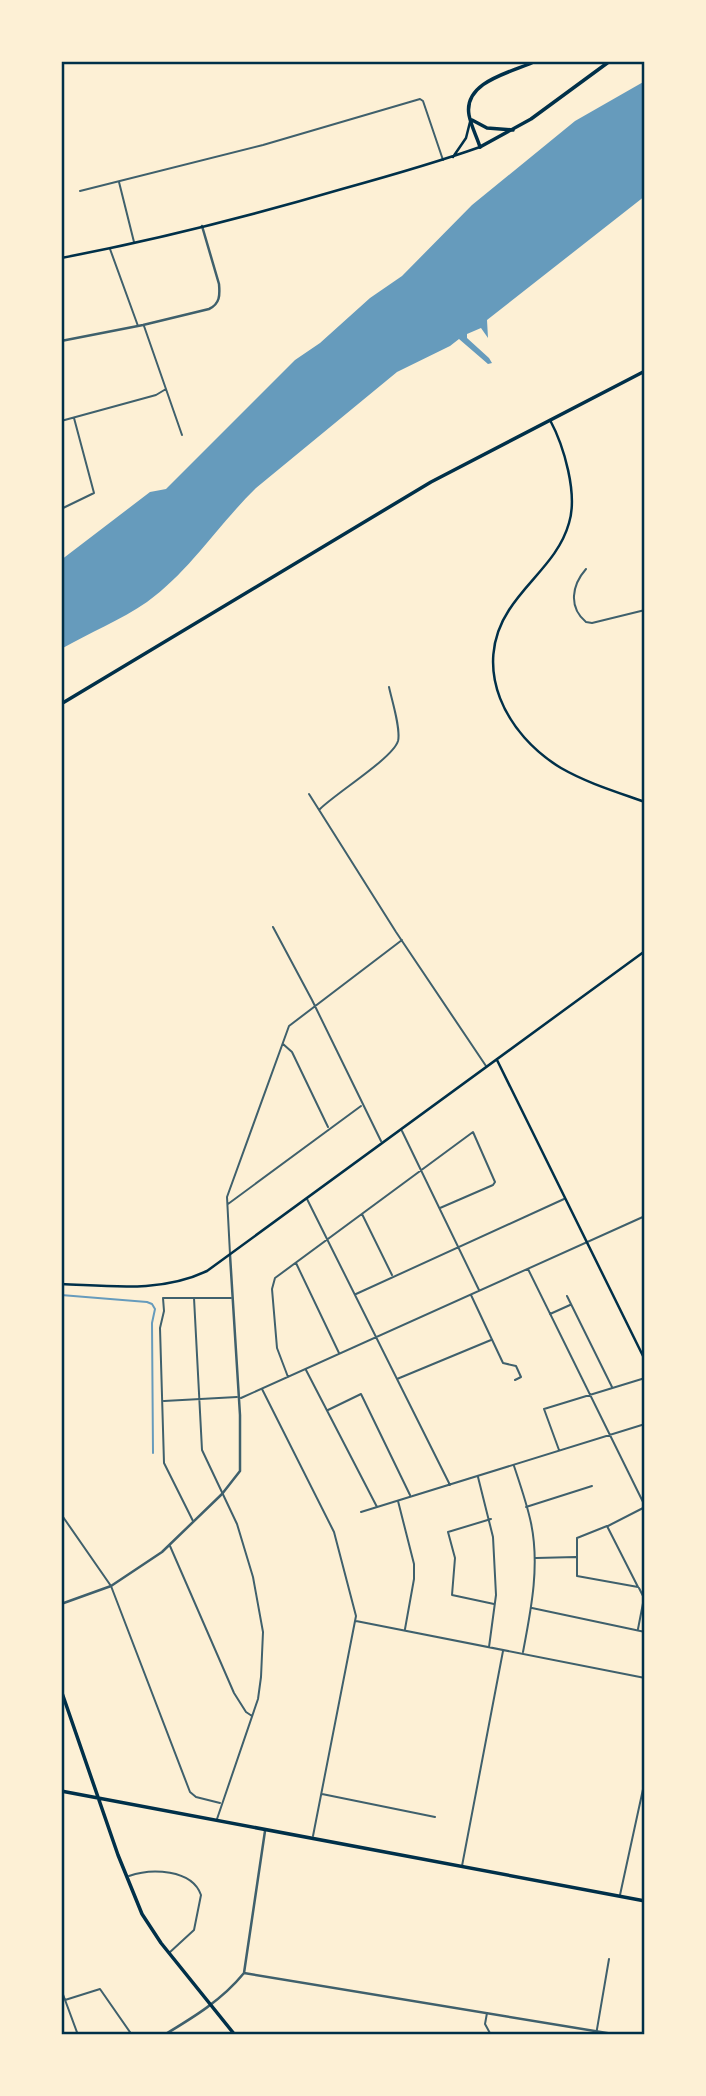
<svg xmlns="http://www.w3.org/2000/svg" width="706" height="2096" viewBox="0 0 706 2096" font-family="Signika,sans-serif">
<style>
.water{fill:#669bbc}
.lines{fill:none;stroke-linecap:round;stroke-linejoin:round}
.stream{stroke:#669bbc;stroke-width:2}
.minor{stroke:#3f606c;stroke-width:2}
.tertiary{stroke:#3f606c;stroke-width:2.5}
.secondary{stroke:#003049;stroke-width:2.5}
.primary{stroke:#003049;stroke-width:3.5}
.trunk{stroke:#003049;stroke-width:3.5}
.neatline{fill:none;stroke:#003049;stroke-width:2.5}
</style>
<rect width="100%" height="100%" fill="#fdf0d5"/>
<path class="water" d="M645,81V196L487,320L488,338L481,328L467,334V338L489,358L492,363L488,364L459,339L450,346L397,372L256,488C218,525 190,571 147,602C121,620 89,633 61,649V560L150,492L166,489L295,360L320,343L370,298L402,276L472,205L575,121Z"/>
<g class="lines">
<path class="stream" d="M61,1295L147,1302L152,1304L155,1309L152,1323L153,1453"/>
<path class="minor" d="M119,182L134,242
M80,191L263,145L420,99L423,101L443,160
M110,249L138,326
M144,326L182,435
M61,421L156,395L166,389
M61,509L94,493L74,418
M586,569C572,585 568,607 586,622L592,623L645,610
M309,794L396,932L486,1066
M320,809C336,793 393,758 398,741C401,729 392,701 389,687
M273,927L312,1000L381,1141
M283,1044L292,1052L328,1127
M402,1131L479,1290
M307,1199L450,1485
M228,1204L361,1106
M362,1214L392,1275
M230,1254L227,1197L289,1026L402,940
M296,1263L339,1353
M528,1269L645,1506
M356,1294L564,1199
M471,1295L503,1363L516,1366L521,1377L515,1380
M567,1296L612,1387
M194,1298L202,1450L237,1524L253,1577L263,1632L261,1677L258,1699L217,1819
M550,1314L570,1305
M306,1370L377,1507
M288,1377L277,1348L272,1289L275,1278L473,1132L495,1182L493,1185L440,1208
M397,1379L491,1340
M262,1389L334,1532L356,1616L313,1836
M241,1398L645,1216
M164,1401L237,1397
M328,1410L361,1394L410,1495
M559,1450L544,1409L645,1378
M514,1466C520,1484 527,1504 531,1523C540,1566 531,1610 523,1652
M478,1477L493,1537L496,1595L489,1647
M398,1501L414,1564V1579L405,1629
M526,1507L592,1486
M361,1512L645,1424
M61,1514L111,1586L190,1792L196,1797L220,1803
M491,1519L448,1532L455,1558L452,1595L494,1604
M193,1521L164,1463L160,1328L164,1311L163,1298H231
M607,1526L638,1587L577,1576V1538Z
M608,1526L645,1507
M170,1546L234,1693L246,1712L252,1716
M536,1558L576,1557
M532,1608L645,1632
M356,1621L645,1678
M638,1629L644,1598L639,1588
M322,1794L435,1817
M462,1866L503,1651
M129,1876C151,1868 192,1869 201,1895L194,1930L169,1953
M620,1895L645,1780
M61,1989L78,2035
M65,2000L100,1989L132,2035
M487,2013L485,2024L491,2035
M596,2035L609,1959"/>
<path class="tertiary" d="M61,341L143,325L209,309C220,304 220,295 219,284L202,226
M61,1604L111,1586L162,1552L222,1494L240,1471V1415L230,1255
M244,1973L619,2035
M164,2035C194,2017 222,2000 244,1973L265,1831"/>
<path class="secondary" d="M453,157L466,138L470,122
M61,258C156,240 250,216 342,189C389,176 435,163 480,147
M550,420C564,446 578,494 569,523C559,559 528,580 509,610C471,668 506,735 561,768C587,783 617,792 645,802
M497,1060L645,1360
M61,1284C111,1286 160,1293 207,1271L645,951"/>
<path class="primary" d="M480,147L531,119L610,61
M61,704L431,482L645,371
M61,1690L118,1855L142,1914L161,1943L235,2035
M61,1791L645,1901"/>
<path class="trunk" d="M472,120L487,128L513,130
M480,147C477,137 471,126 469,115C463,81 513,72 536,61"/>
</g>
<rect width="706" height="2096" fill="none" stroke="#fdf0d5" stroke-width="126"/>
<rect x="63" y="63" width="580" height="1970" class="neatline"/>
</svg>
